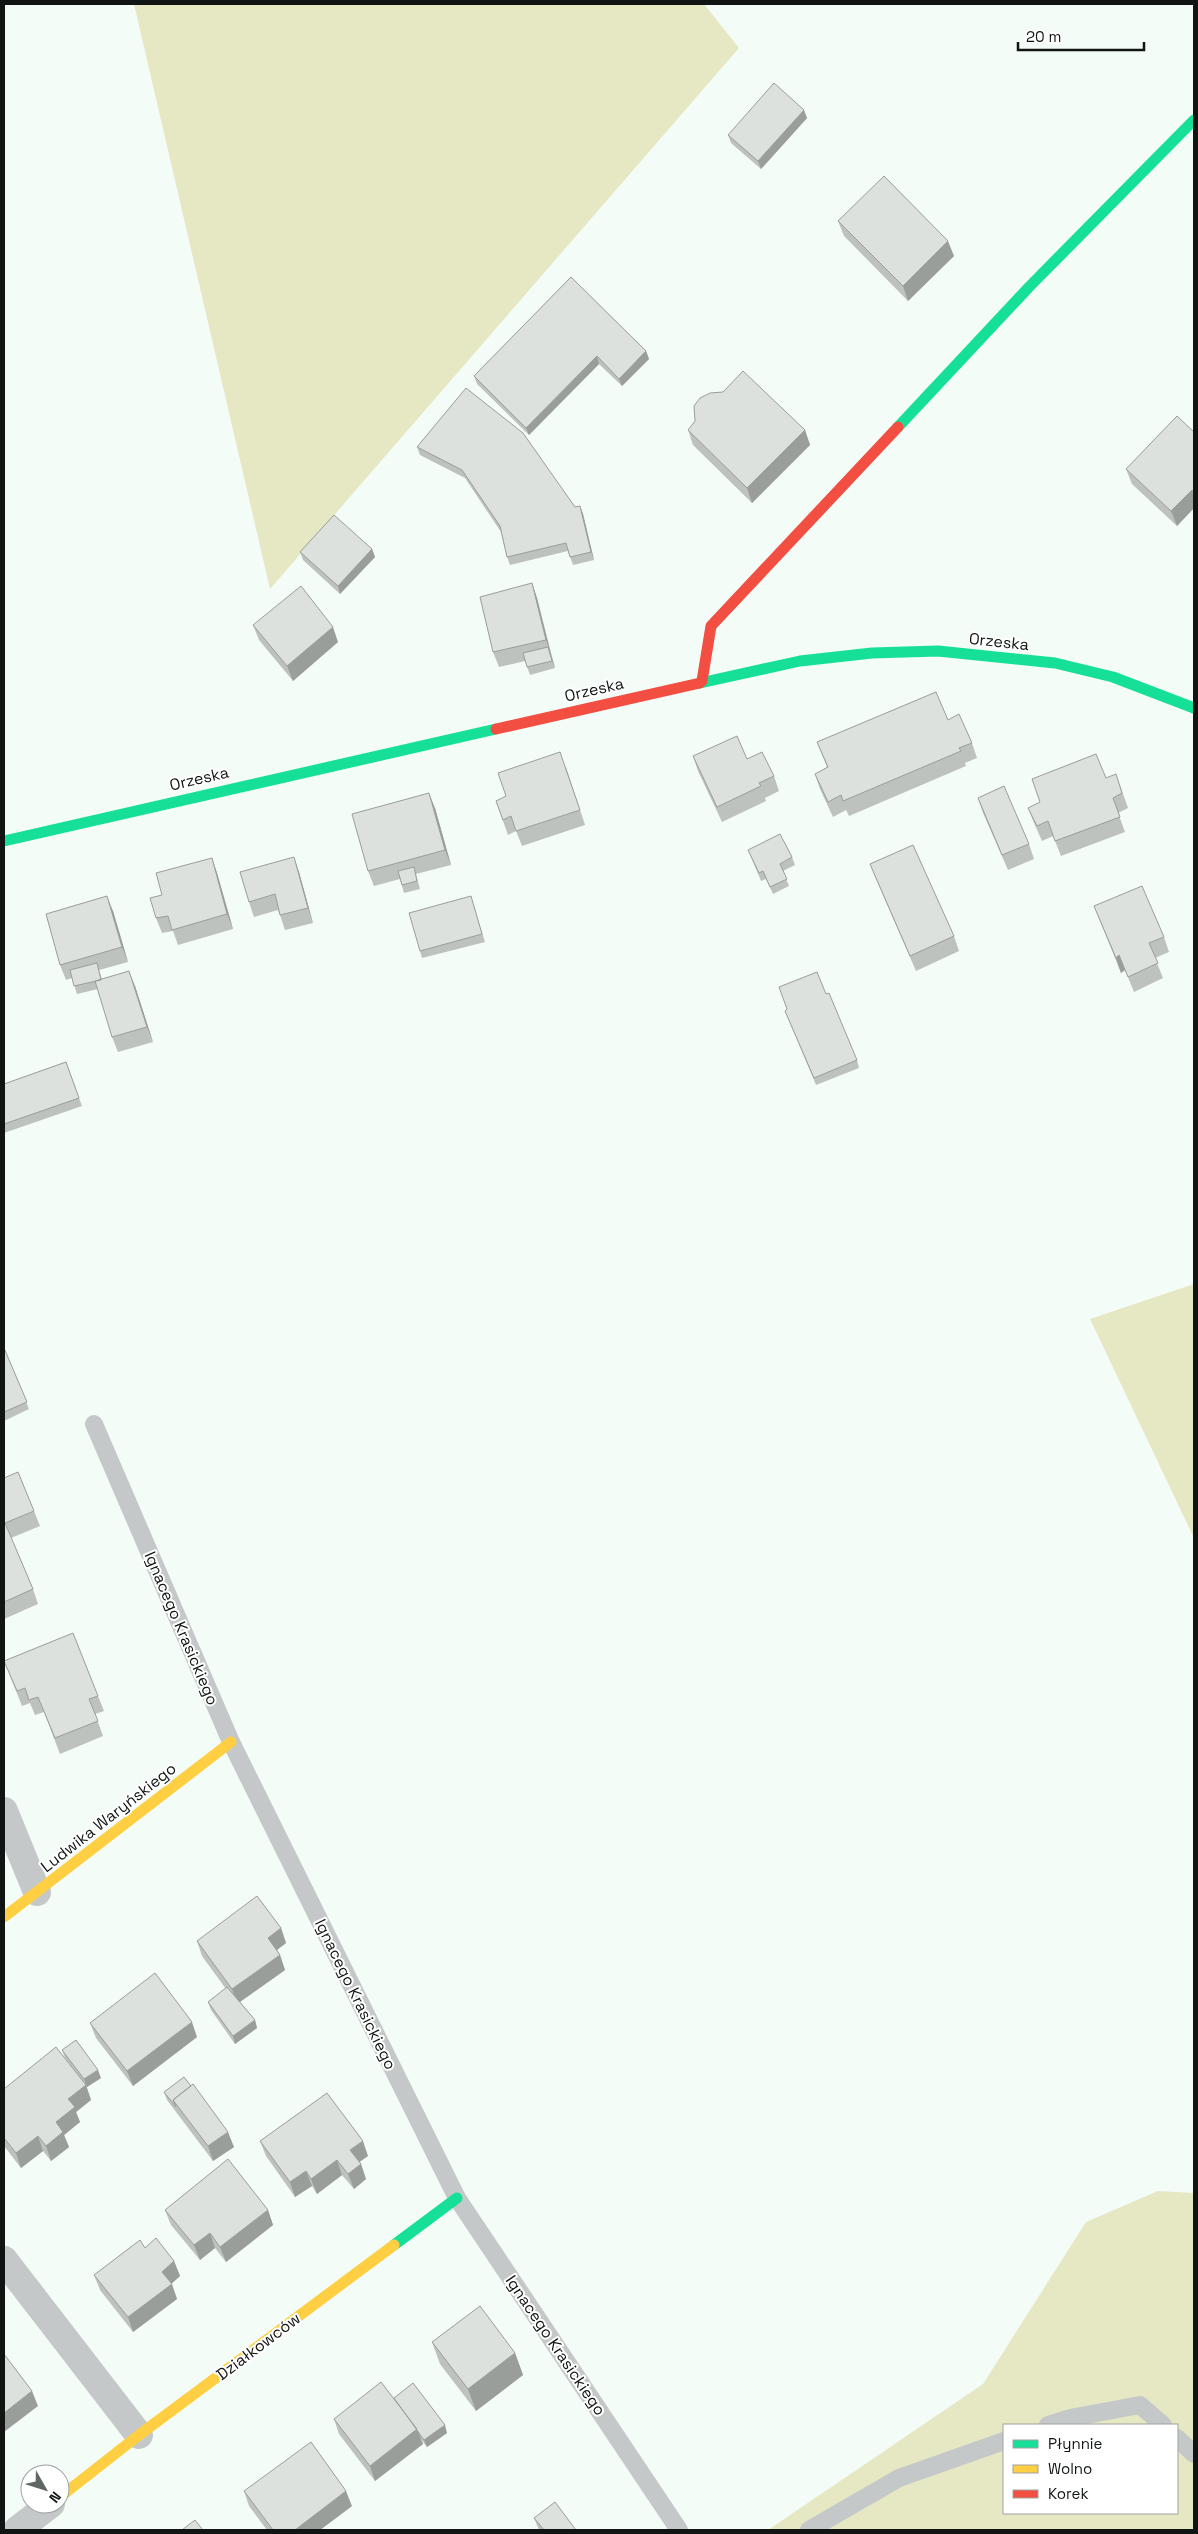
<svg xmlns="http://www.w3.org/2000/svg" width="1198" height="2534" viewBox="0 0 1198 2534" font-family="'Space Grotesk',sans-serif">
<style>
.green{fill:#e6e7c3;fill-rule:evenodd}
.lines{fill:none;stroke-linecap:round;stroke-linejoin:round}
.lane{stroke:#c4c8c8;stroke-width:18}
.street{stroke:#c4c8c8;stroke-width:28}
.fast{stroke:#16e098;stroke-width:11}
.slow{stroke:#ffcf43;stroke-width:11}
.jam{stroke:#f24e42;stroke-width:11}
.wall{fill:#bdc2be}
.shaded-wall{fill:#9a9e9b}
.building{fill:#dce1dd;stroke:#9a9e9b}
.labels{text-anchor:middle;stroke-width:4;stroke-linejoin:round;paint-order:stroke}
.street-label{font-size:16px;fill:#101513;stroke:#fff}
</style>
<rect width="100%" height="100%" fill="#f4fcf8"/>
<path class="green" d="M134,4H704L739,48L270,589Z
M1194,1284V1538L1090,1319Z
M1158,2191L1194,2193V2530H768L983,2384L1086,2222ZM1004,2425H1177V2513H1004Z"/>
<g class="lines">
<path class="lane" d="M94,1424L231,1742L457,2198L679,2530
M1048,2425L1070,2418L1140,2405L1163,2425
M1177,2438L1194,2454
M809,2530L899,2478L1004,2441"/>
<path class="street" d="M4,1811L37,1892
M4,2260L139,2435
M17,2530L51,2504"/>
<path class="fast" d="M898,427L1030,286L1194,120
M700,683L800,661L872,653L938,651L1055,663L1113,677L1194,708
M4,841L496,729
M394,2245L457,2198"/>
<path class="slow" d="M4,1917L231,1742
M60,2497L139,2435L394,2245"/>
<path class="jam" d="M702,681L711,626L898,427
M496,729L700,683"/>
</g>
<path class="wall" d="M807,118L761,169L731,143L728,135Z
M838,221L954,256L908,301L844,236Z
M571,277L646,351L649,359L622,386L599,364L529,435L477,384L474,376Z
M688,430H805L810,445L752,503L693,445Z
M1194,432V508L1177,526L1132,484L1126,469Z
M417,447L575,507L580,506L583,514L594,560L573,565L568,551L510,565L507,557L501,532L465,478L420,455Z
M372,549L375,557L340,594L303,560L300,552Z
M532,583L537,598L555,668L530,675L525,661L499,667L493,652Z
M253,625L338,642L293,681L259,640Z
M948,720L972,743L977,758L965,763L966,766L849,816L846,810L833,817L820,789L815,774L827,767L817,742Z
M693,756L747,759L774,776L779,791L765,798L766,801L722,822L698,771Z
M566,767L585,825L522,846L516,831L508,835L496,801Z
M1116,774L1128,808L1118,813L1125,832L1061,856L1053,836L1042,841L1034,823L1028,808Z
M978,798L1029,844L1034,859L1008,870L983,813Z
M435,808L451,865L416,874L420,889L404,893L400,879L374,886L368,871Z
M748,850L792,857L795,865L783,871L789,886L773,894L766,879L761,881Z
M212,858L217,873L233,929L178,945L173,931L162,933L156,918L162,895Z
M870,864L954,936L959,951L916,971L876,879Z
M299,872L313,923L285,930L280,915L278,910L254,917L249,902Z
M471,896L485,942L422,958L420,951Z
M1094,906L1164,937L1169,952L1155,958L1163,978L1134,992L1125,970L1121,973Z
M113,911L128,962L99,970L102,979L135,986L153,1042L118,1052L112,1037L98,989L77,994L72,978L66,980L60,965Z
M785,1011L857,1060L859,1068L816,1085Z
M66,1062L82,1106L4,1133V1084Z
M4,1348L29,1409L4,1421Z
M4,1478L34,1511L40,1526L11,1538L33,1589L38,1604L4,1619Z
M4,1661L98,1696L104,1711L95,1714L103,1736L60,1754L44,1712L35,1715L30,1703L22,1706Z
M281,1928L286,1943L277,1950L280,1955L285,1970L240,2002L255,2020L257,2028L235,2044L211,2010L208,2002L226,1989L202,1956L197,1941Z
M90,2023L197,2037L133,2086L96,2038Z
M62,2050L101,2078L87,2087L86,2085L91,2100L76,2112L80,2122L64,2135L69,2147L51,2161L43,2151L21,2168L4,2146V2089L83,2082L65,2058Z
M164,2092L234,2147L213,2161L167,2100Z
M260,2141L368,2156L359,2162L361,2164L366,2179L354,2189L342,2175L317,2194L312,2186L295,2197L266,2156Z
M165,2210H268L273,2225L226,2262L215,2248L200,2260L171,2225Z
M145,2248L174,2261L180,2276L171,2284L177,2299L133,2332L100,2290L94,2275Z
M432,2342L515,2353L523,2375L476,2411L440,2364Z
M394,2400L447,2433L427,2447L420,2438L423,2444L375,2481L339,2434L334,2419Z
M244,2491L352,2506L320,2530H267L249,2506Z
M534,2518L576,2530H539Z"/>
<path class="shaded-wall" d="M804,110L807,118L761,169L758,161Z
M948,241L954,256L908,301L903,286Z
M646,351L649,359L622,386L619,379Z
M597,356L599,364L529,435L526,428Z
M805,430L810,445L752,503L747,488Z
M1192,490L1194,496V508L1177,526L1171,511Z
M580,506L583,514L594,560L591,552Z
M372,549L375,557L340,594L338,586Z
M532,583L537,598L551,655L546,640Z
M333,627L338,642L293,681L287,666Z
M548,647L551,655L555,668L552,661Z
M429,793L435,808L451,865L445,850Z
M294,857L299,872L313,923L308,908Z
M212,858L217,873L233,929L227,914Z
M107,896L113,911L128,962L122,947Z
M1119,955L1125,970L1121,973L1116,958Z
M129,971L135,986L153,1042L147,1027Z
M281,1928L286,1943L273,1953L268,1938Z
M280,1955L285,1970L237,2004L232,1989Z
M255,2020L257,2028L235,2044L233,2036Z
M192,2022L197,2037L133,2086L127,2071Z
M98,2070L101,2078L87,2087L84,2079Z
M86,2085L91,2100L76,2112L80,2122L64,2135L69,2147L51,2161L46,2146L56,2122L68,2099Z
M228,2132L234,2147L213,2161L208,2146Z
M38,2136L43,2151L21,2168L16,2153Z
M363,2141L368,2156L355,2165L350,2150Z
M337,2160L342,2175L317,2194L311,2179Z
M361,2164L366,2179L354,2189L348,2174Z
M306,2171L312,2186L295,2197L290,2182Z
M268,2210L273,2225L226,2262L220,2247Z
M210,2233L215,2248L200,2260L194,2245Z
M174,2261L180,2276L168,2287L162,2272Z
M172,2284L177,2299L133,2332L128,2317Z
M515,2353L523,2375L476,2411L468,2389Z
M32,2391L38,2406L4,2432V2413Z
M445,2425L447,2433L427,2447L424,2440Z
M417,2429L423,2444L375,2481L370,2466Z
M346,2491L352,2506L320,2530H295Z"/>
<path class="building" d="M774,83L804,110L758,161L728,135Z
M884,176L948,241L903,286L838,221Z
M571,277L646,351L619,379L597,356L526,428L474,376Z
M743,371L805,430L747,488L688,430L695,421L694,406L700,398L710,393L723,392Z
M466,388L523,433L575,507L580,506L591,552L570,557L566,543L507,557L500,526L462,470L417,447Z
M1177,416L1194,432V492L1192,490L1171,511L1126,469Z
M334,515L372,549L338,586L300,552Z
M532,583L546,640L493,652L480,597Z
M301,586L333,627L287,666L253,625Z
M548,647L552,661L527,667L523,653Z
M936,692L948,720L959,714L972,743L959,748L961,751L843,801L841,795L828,802L815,774L828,767L817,742Z
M737,736L747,759L762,752L774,776L759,783L761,786L717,807L693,756Z
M560,752L580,810L516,831L511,816L503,820L496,801L506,796L498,773Z
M1096,754L1106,778L1116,774L1122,793L1113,798L1120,817L1055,841L1048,821L1037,826L1028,808L1040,802L1032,779Z
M1004,786L1029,844L1002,855L978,798Z
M429,793L445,850L368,871L352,814Z
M780,834L792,857L780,864L787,879L770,887L763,871L759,873L748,850Z
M913,845L954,936L910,956L870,864Z
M294,857L308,908L280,915L275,894L249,902L240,872Z
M212,858L227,914L172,930L168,916L156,918L150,898L162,895L156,873Z
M414,867L417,881L402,885L398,871Z
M1142,886L1164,937L1149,943L1158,963L1128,977L1119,955L1116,958L1094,906Z
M107,896L122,947L60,965L46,914Z
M471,896L482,934L420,951L409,913Z
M97,963L101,980L74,986L70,970Z
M129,971L147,1027L112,1037L95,981Z
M817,972L826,994L829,993L857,1060L814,1078L785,1011L787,1009L779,987Z
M66,1062L79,1098L4,1124V1084Z
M4,1348L27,1402L4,1412Z
M18,1472L34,1511L5,1523L33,1589L4,1602V1478Z
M73,1633L98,1696L89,1699L98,1721L55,1738L38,1697L29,1700L25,1688L17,1691L4,1661Z
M257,1896L281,1928L268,1938L280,1955L232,1989L197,1941Z
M155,1973L192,2022L127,2071L90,2023Z
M227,1987L255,2020L233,2036L208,2002Z
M76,2040L98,2070L84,2079L62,2050Z
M56,2047L86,2085L68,2099L75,2107L56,2122L63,2132L46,2146L38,2136L16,2153L4,2138V2089Z
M184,2077L191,2086L173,2100L176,2107L164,2092Z
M193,2084L228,2132L208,2146L173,2100Z
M327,2093L363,2141L350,2150L361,2164L348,2174L337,2160L311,2179L306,2171L290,2182L260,2141Z
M228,2159L268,2210L220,2247L210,2233L194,2245L165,2210Z
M156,2238L174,2261L162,2272L172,2284L128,2317L94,2275L140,2240L145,2248Z
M480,2306L515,2353L468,2389L432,2342Z
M4,2354L32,2391L4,2413Z
M381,2382L417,2429L370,2466L334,2419Z
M413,2383L445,2425L424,2440L394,2398Z
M311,2442L346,2491L295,2530H273L244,2491Z
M555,2502L576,2530H544L534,2518Z
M195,2520L203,2530H182Z"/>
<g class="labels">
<g class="street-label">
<text transform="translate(999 641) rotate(6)" y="6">Orzeska</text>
<text transform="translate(594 689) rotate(-13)" y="6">Orzeska</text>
<text transform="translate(199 778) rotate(-13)" y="6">Orzeska</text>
<text transform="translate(182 1628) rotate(67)" y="6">Ignacego Krasickiego</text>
<text transform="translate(108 1817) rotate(-38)" y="6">Ludwika Waryńskiego</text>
<text transform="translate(356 1994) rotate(64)" y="6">Ignacego Krasickiego</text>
<text transform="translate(556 2345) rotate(56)" y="6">Ignacego Krasickiego</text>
<text transform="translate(258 2346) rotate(-37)" y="6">Działkowców</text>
</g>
</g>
<rect width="1198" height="2534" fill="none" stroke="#101513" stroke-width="10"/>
<rect x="1003" y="2424" width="175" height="90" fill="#ffffff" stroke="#9fa1a1"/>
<rect x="1013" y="2440" width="25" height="8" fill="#16e098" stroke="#9fa1a1"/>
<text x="1048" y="2449" font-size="15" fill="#101513">Płynnie</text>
<rect x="1013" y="2465" width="25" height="8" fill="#ffcf43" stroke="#9fa1a1"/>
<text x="1048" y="2474" font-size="15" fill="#101513">Wolno</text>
<rect x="1013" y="2490" width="25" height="8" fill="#f24e42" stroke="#9fa1a1"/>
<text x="1048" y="2499" font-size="15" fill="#101513">Korek</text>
<g transform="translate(45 2489) rotate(129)"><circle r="24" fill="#ffffff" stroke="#9fa1a1"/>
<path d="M0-4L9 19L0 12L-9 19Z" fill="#606663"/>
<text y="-8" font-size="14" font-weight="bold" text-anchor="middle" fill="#101513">N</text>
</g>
<path d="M1018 42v8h126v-8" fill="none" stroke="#101513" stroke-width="2.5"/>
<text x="1026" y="42" font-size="15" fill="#101513" stroke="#ffffff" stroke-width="4" paint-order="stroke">20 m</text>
</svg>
